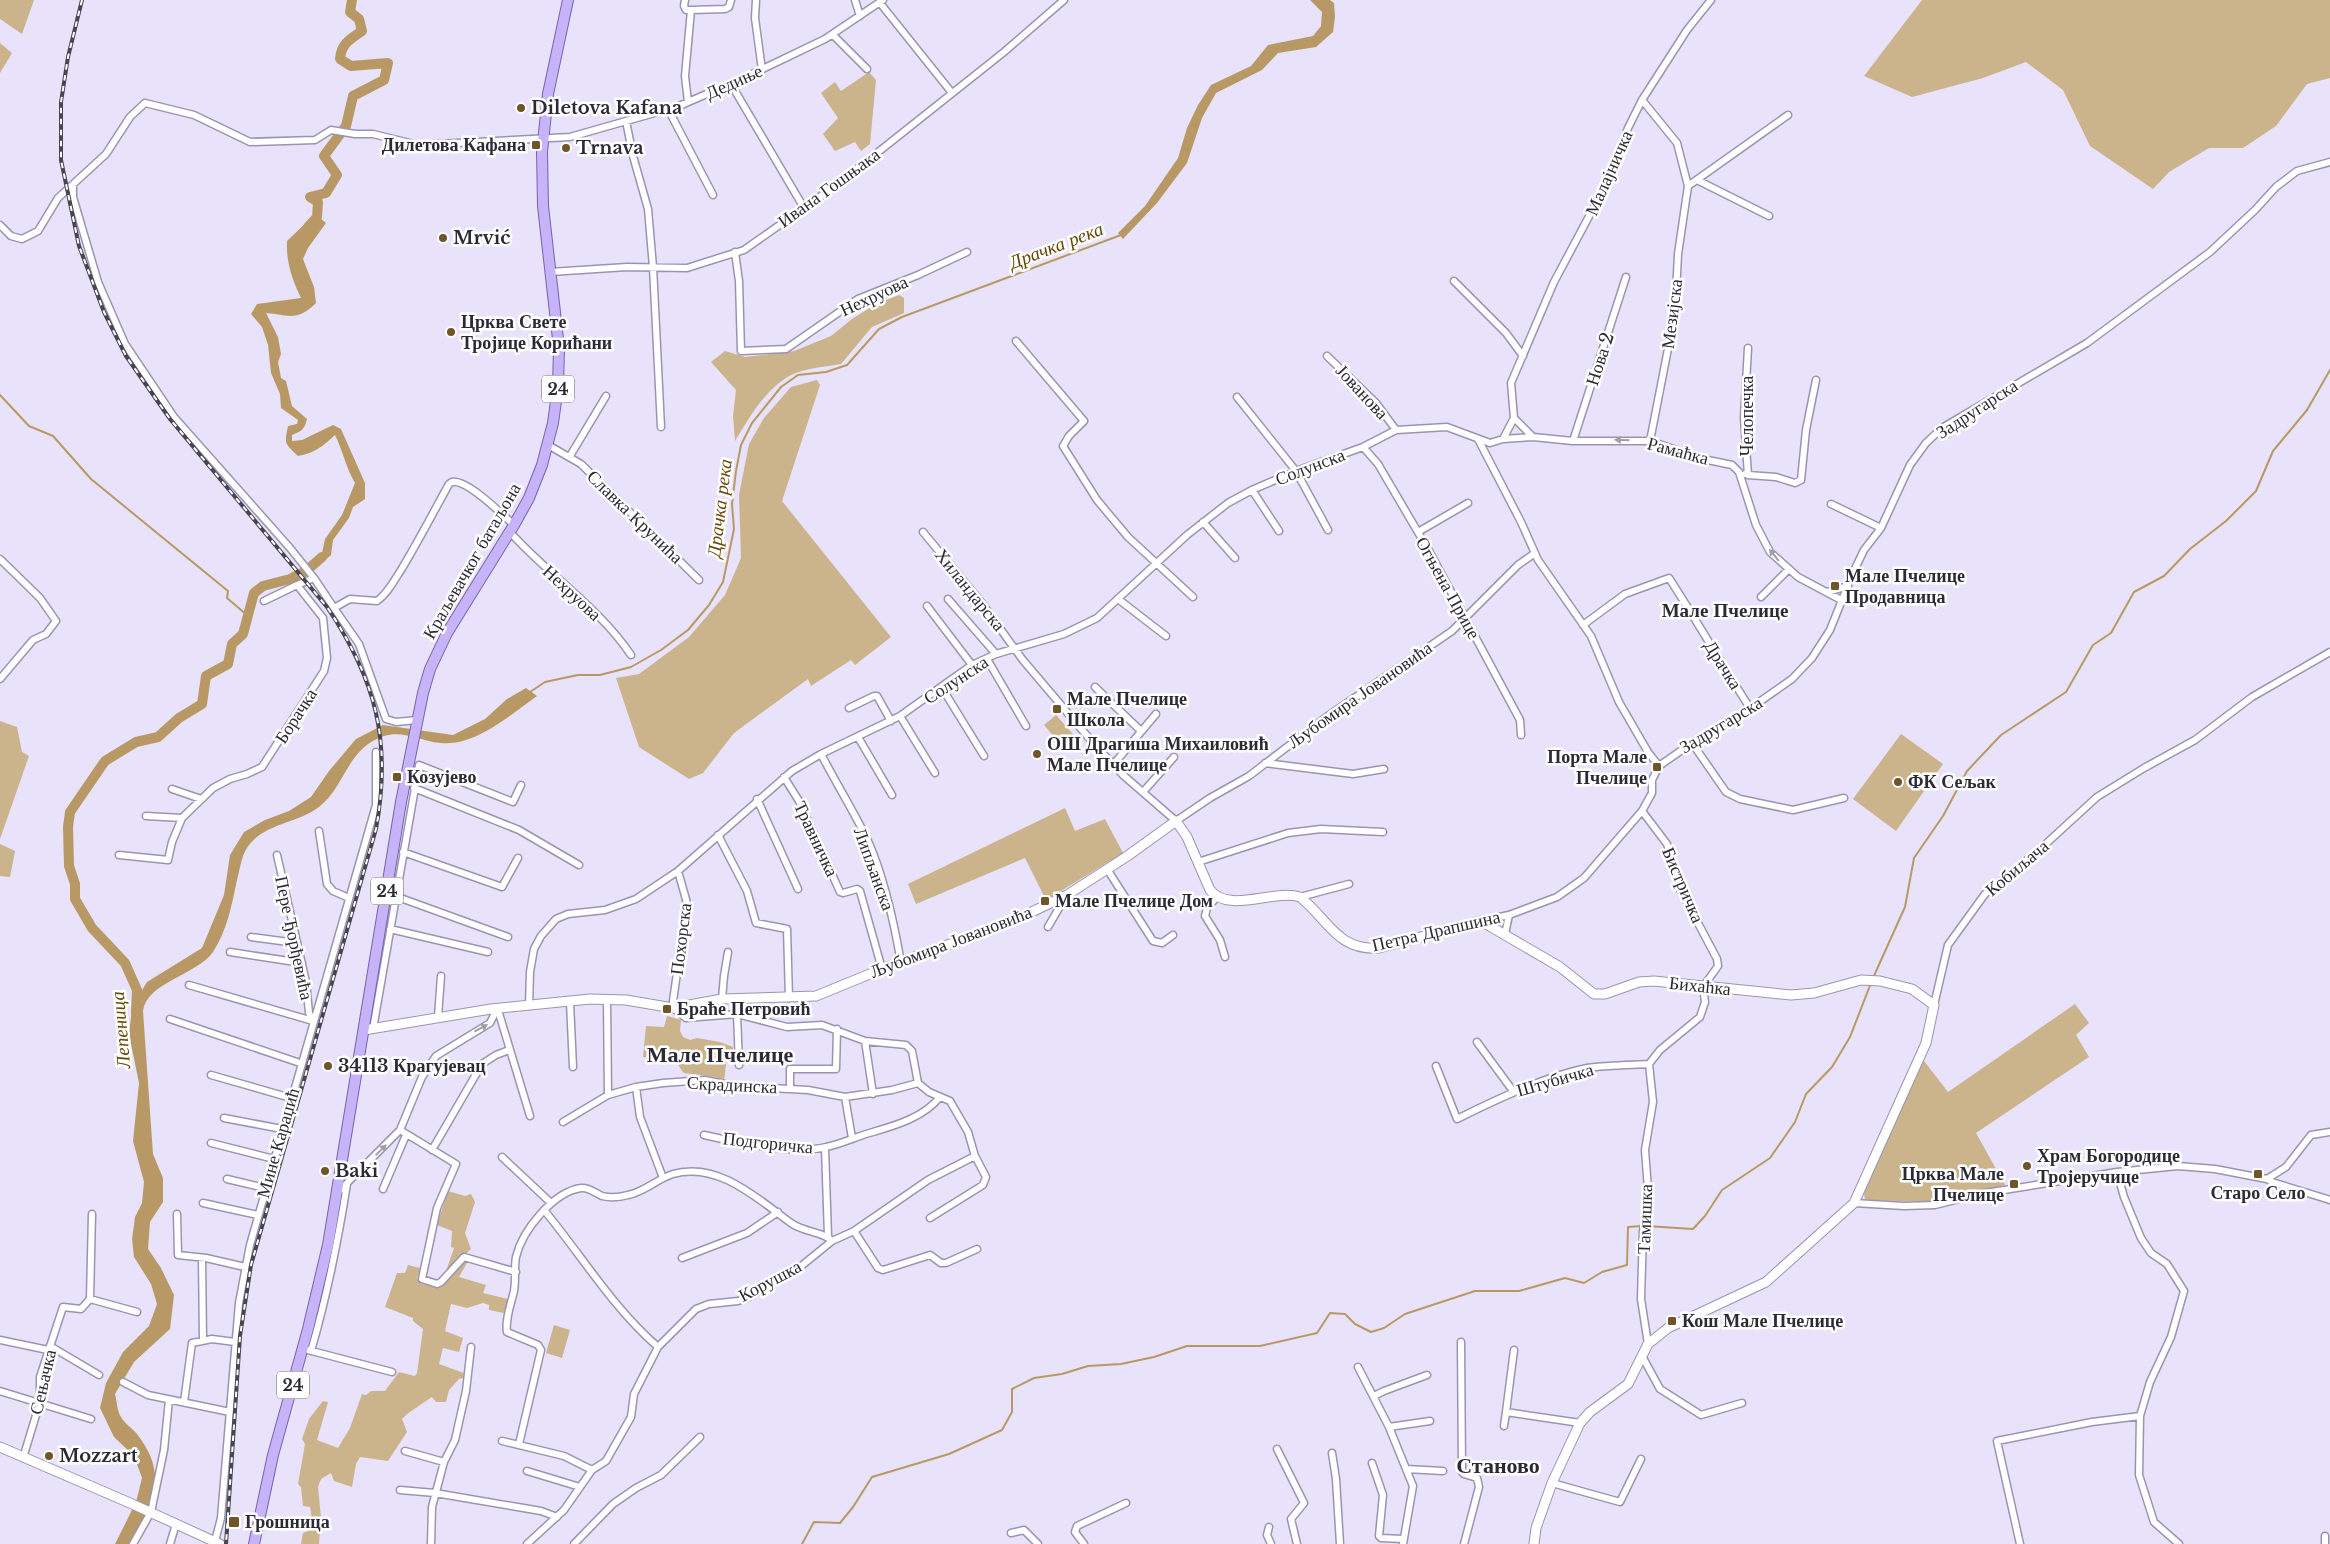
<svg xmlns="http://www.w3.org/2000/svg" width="2330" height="1544" viewBox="0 0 2330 1544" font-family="'Libre Baskerville',serif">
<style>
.green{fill:#cbb38c}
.water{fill:#b89965}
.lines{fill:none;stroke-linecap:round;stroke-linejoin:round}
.stream{stroke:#b89965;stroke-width:2}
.river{stroke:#b89965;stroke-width:10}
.minor-casing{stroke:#9b94b0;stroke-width:9}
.tertiary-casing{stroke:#9b94b0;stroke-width:11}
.primary-casing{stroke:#7962af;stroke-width:12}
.minor{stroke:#fff;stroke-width:6}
.tertiary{stroke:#fff;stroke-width:9}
.primary{stroke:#c7b3f7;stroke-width:10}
.rail-casing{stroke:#474552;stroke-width:4}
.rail{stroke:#fff;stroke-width:2;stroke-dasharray:5.5;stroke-linecap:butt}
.oneway{fill:#a09fa4}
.poi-dot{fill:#6f5527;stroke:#fff;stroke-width:2}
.labels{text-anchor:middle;stroke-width:5;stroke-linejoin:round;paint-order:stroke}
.shield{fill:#fff;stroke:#6b6a72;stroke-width:1}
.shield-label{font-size:16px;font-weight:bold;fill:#2c2a35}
.street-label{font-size:18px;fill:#2c2a35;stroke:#fff}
.poi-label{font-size:18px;font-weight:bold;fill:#2c2a35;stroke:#fff;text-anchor:start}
.water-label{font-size:19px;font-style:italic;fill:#674702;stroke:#fff}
.neighbourhood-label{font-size:19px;font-weight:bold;fill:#2c2a35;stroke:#fff}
.district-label{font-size:22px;font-weight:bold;fill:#2c2a35;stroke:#fff}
</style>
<rect width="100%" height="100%" fill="#e8e3fb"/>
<path class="green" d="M0,0H34L22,34L0,19Z
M1922,0H2330V78L2307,84L2276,126L2243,148H2209L2169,172L2153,189L2090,146L2063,90L2026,62L1983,78L1912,97L1864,76Z
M0,43L12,53L0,73Z
M869,72L876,80L870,144L861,151L855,142L835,151L823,134L838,118L821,93L835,82L841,91Z
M899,295L904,298V313L872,327L841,364C824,367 806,368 791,375C765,389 750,417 735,441L733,416L736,390L711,362L725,351L745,357L794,351L831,336L852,319L876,304Z
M817,380L820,385L782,501L891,637L855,665L851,660L811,686L808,679L734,733L703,773L689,779L639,747L616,678L639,674L689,637L725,595L741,558L739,495L749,444L764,418L791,387Z
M1056,715L1079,741L1067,752L1044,725Z
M0,721L17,727L22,752L29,756L0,839Z
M1901,734L1943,764L1896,831L1853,799Z
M1065,808L1075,831L1105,819L1123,853L1046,900L1025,858L916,904L908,884Z
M0,844L15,851L10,877L0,876Z
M2075,1004L2089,1023L2076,1035L2089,1057L1976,1133L2005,1185L1931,1202L1865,1200L1864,1194C1880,1148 1900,1104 1924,1061L1948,1092Z
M667,1016L681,1020L680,1031L683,1037L690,1040L697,1038L720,1042L733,1047V1056H727L724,1081L715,1077L684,1073C679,1068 677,1060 672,1055C664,1049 652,1059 643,1057L646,1026L664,1027Z
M448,1191L465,1196L471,1194L475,1202L465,1233L471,1249L445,1274L454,1248L451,1247L452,1231L437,1225Z
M463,1261H468L459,1277L486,1285L483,1293L508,1299L504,1313L489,1310V1305L483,1303L467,1308L451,1304L445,1331L463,1338L459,1352L443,1348L439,1364L464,1373L463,1378L459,1379L449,1390L446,1402H436L432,1397L407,1414L402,1419L407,1432L388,1461L360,1457L356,1464L352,1487L334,1481L331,1473L321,1479L318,1487L321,1517L319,1544H301L303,1533L308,1531C312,1523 312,1516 310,1507L303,1506L301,1487L298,1484L305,1444L302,1439L309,1419L323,1401L328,1402L317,1440L338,1448L350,1428L362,1394L366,1395L371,1391H385L399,1372L415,1376L417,1373L423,1329L413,1321V1318L385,1307L397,1273H405L408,1265L420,1268L417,1279L422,1284L437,1288Z
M554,1325L570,1330L562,1358L546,1353Z"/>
<path class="water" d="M1310,0H1330L1334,3L1335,17L1333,32L1316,47L1278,53L1262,70L1216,93L1202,118L1187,163L1157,203L1123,239L1118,233L1145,206L1178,158L1187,128L1198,105L1211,85L1251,66L1268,45L1313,36L1321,26L1322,12Z
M315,214L326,223L308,248L303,259L314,287L316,303C297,322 289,315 266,313L278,337L281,354L278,362L281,378L286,381L292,406L307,419C304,430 302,431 292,435V441L302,440L333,425L341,429L365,483V499L353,507L349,518L333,540L331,555L315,569L311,562L322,553L325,539L342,515L355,483C346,468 343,451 335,435C323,446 315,453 298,456C285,443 284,445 288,426L297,424L298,420L281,408L280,394L271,373L268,345L262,327L251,314L257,304L301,298C292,279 286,262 287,241Z
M526,688L537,696C510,715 475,747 440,743C421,741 403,730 384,736C347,748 345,787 319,807C297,824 263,823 247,848C241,857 240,870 237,880C232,904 227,931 213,952C197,975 147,982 143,1011L153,1154L163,1178V1202L150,1222L148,1249L161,1268L174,1295L170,1329L134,1362L115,1394C117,1401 117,1411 121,1417C124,1423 132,1428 137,1434C169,1475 153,1502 132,1544H115L136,1502L142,1478L134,1456L114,1437L100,1408L106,1383L123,1352L149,1326L157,1304L151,1284L134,1257L132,1239L135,1217L142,1203L144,1182L133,1141L139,1083L129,1034L133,1000L139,1001V995L147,982L202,948L224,895L230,855L244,832L265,820L289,811L311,797L329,771L356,739L383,725L453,735L485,719L507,699Z"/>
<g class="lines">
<path class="stream" d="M0,395L29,426L53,436L91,479L228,591L227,598L248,616
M530,692L545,682L578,675H600L631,667L661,650L688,630L709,605L723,582L734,529L732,504L736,471L741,445L752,423L781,387L798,375L826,372L847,365L879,329L902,317L1121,235
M1873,978L1905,907L1914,858L1943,816L1967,771L2001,735L2066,692L2093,645L2111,633L2134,592L2164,576L2190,549L2226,521L2256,491L2273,451L2307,410L2330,370
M1646,1226L1693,1229L1705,1216L1722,1190L1770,1158L1795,1122L1806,1094L1832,1067L1850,1037L1871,983
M802,1544L814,1522L840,1523L853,1507L872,1477L949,1454L1002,1430L1012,1412V1389L1034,1378L1062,1374L1088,1366L1121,1364L1154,1357L1187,1346H1260L1317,1333L1330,1313L1345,1314L1355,1324L1371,1332L1384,1328L1405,1314L1475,1291H1519L1565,1278L1584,1283L1602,1272L1627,1265L1628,1227L1642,1226"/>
<path class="river" d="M308,227L317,217L318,202L310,197L326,193L337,175L324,156L346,126L353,96L384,80L388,63L351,66L340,59C341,44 350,39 362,31L359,19L350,12L352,0
M136,1013L137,990L125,963L92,928L75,899V884L69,866L68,827L70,812L105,761L136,742L158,737L179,718L202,704L206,676L228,664L232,644L243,634L254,593L263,586L290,579L306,571L322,557"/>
<defs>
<path id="minor" d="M685,0L684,6L686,10H691
M756,0L755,18L762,70
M855,0L860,16
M880,3L952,93
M833,35L867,69
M731,84L804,208
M1642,100L1677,143L1688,186L1678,254L1675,313L1650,441
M688,102L685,76L691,10L725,9L729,7L731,0
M668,109L713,195
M626,121L633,156L648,209L653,267L661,427
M1697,180L1769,216
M73,185V197L98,282L125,344L174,417L290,548L314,578
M1688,186L1788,115
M0,225L11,236L22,239L38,231L58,198L106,154L130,117L145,103L194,115L250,142L315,140L331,130L355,134H373L418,145L570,137L679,106L748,76L825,39L883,0
M735,252L739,281L741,351L786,349L858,299L918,275L967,252
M550,272L627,267L687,268L744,250L838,184L1004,52L1064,0
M1454,281L1506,333L1523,356
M1016,341L1084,421L1069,436L1063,446L1097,500L1128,537L1193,597
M1327,356L1376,403L1396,430
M1237,397L1296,471L1328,530
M1514,418L1533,437
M1478,439L1521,522L1538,560L1591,636L1619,702L1648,752L1659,766
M1503,439L1514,418L1511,383L1554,282L1610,177L1628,128L1642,100L1687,30L1711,0
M1573,441L1626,277
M548,445L581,464L699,580
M1363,447L1378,464L1429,551L1520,720L1521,735
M570,456L606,396
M1745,474L1748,475L1744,418L1748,348
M1748,475L1776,477L1795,483L1801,480L1806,430L1816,380
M1252,490L1279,531
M1831,504L1881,528
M1203,522L1235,558
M510,532C548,575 599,607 631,655
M923,532L981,602L1022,659L1094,744L1123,775L1176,821L1210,798L1249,776L1325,718L1452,631L1518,565L1535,553
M1418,532L1468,503
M0,559L40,598L56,621L46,634L33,640L0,679
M1827,592L1848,586
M1761,597L1788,570
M948,599L996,654
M1118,599L1166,636
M264,601L297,585
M927,606L972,665
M334,608L359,644L386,719L396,722L417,720
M1583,625L1625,594L1669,578C1697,621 1722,665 1750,708
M987,659L1026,726
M1095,687L1141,731
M942,688L984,756
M849,708L874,696H877L891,721
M900,716L935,773
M858,737L892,795
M1692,743L1726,792L1740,799L1793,810L1844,798
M821,754C836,783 854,812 868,841C885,879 894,922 901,963
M1265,763L1353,774L1384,769
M1113,765L1156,714
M784,777L799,801L840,892L843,893L857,889L860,891L882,969
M414,788L519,830L579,865
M172,789L201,799
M1143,792L1174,757
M757,799L798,889
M146,816L182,818
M319,831L327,884L333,891L349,898
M718,835L747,891L756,923L787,929L789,998
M403,852L502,887L518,858
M119,855L168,860L172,842L182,818L213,788L230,779L247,774L262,767L324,671L327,658L323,618L297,585L314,578L334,608L350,599L377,601C387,594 394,581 401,570C418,542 433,513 449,484L452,482C467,479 503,515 514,525
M277,855L306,982L309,1013L313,1021
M1198,862L1288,833L1321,829L1383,832
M1107,869L1153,941L1162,943L1173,935
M678,871L687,903L673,1001V1008L686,1018L737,1014L787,1027L822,1025L865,1041L906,1045L912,1051L918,1083L929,1092L950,1101L968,1132L975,1156L986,1177L983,1185L930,1218
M395,896L508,937
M1217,897L1207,908L1205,916L1220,940L1225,957
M1300,897L1349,884
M1481,921L1509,915L1557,897L1584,878L1642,811L1652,793V780L1659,766L1692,743L1732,721L1792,679L1812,658L1830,630L1852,575L1864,550L1881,528L1910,465L1926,443L1942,428L2087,343L2210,252L2255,210L2276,187L2297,171L2330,162
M1048,927L1066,896
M390,929L488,952
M1505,934L1509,915
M251,937L296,943
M230,952L302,963
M189,985L313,1021
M607,999L608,1095
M722,999L724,976L728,952
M570,1002L573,1067
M1934,1005L1948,945L1985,894L2038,851L2097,797L2144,768L2195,740L2252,697L2330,652
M529,1006L530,972L534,949L541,936L556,919L568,914L605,910L636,899L678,871L792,771L821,754L900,716L972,665L996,654L1064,634L1097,618L1187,535L1228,503L1252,490L1296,471L1363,447L1396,430L1447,427L1490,443L1503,439L1533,437L1573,441H1650L1703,459L1732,465L1739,472L1756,525L1770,552L1798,577L1843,601
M498,1010L530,1116
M737,1014L739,1065
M438,1017L441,976
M170,1019L300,1063
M373,1029L419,765L513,802L521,785
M865,1041L873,1094
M1477,1042L1513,1091
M1436,1066L1457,1119C1497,1099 1544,1077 1587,1068C1607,1065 1629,1065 1649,1064L1660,1050L1700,1017L1705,1002L1703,987L1718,966L1717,959L1680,889L1667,844L1642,811
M211,1075L291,1098
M636,1087L640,1117L663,1178
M790,1089V1069H836L837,1029
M845,1097L852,1138
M224,1118L282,1129
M563,1122L608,1095L636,1087L663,1083L705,1080L734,1086L808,1090L845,1097L892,1090L918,1083
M400,1130L456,1164L437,1208L422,1279L437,1284L441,1282L464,1257L516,1272
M704,1135C735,1142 795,1155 826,1147C842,1144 857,1136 873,1132C897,1125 924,1117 940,1097
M211,1143L274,1159
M825,1148L828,1236
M432,1150L482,1064L496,1055L509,1050
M502,1157L551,1203
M2117,1172L2124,1197L2141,1238L2151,1253L2167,1264L2184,1291L2171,1337L2150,1382L2140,1416L2139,1475L2154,1522L2179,1544
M227,1179L265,1188
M2267,1179L2286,1167L2311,1135L2330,1132
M383,1189L406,1135
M337,1193L400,1130L422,1077L436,1056L490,1023L497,1009
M203,1203L258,1215
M1854,1203L1904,1206L1935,1205L1979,1194L2117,1172L2178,1166L2215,1169L2267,1179L2272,1182L2330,1200
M544,1210C582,1256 613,1308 658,1347
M177,1214L178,1255L206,1258L245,1267
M854,1231L878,1268L883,1270L930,1255L941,1263H946L977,1249
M202,1258L203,1340
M682,1258L747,1233L778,1212
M90,1299L137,1312
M0,1340L48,1350
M1461,1342L1462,1472L1464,1474L1477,1478L1479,1487L1464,1544
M1648,1344L1641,1299L1643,1231L1649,1202L1645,1150L1653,1102L1649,1064
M50,1346L99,1375
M308,1350L392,1372
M311,1351C327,1296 338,1241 347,1184
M1642,1356L1660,1389L1701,1415L1742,1403
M1358,1367L1389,1427L1413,1486L1403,1544
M123,1382L148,1395L230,1412
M0,1391L91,1419
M1374,1396L1384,1391L1427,1375
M184,1402L192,1343L212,1339L235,1342
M1506,1412L1514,1350
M1504,1426L1506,1412L1580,1423
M1389,1427L1430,1421
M502,1441L564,1456L592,1470
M519,1444L541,1350L538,1345L507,1332C505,1319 511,1304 514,1291C516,1280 514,1268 516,1257C522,1231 553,1192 581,1188C589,1187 595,1193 602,1196C610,1198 621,1197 628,1195C644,1192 657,1179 673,1174C718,1161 758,1199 791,1223C803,1232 824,1232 832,1241
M1277,1449L1304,1503L1291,1519L1297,1544
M405,1451L444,1462
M1332,1453L1336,1479L1340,1544
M23,1458L40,1402V1377L63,1307L81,1309L90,1299L92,1214
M1372,1463L1383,1495L1379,1536L1381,1538L1403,1539
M1406,1469L1443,1471
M527,1471L580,1487
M1552,1483L1620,1502L1641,1459
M400,1490L435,1493
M435,1493L541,1511L557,1517
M1269,1527L1267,1535L1271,1544
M1011,1533L1024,1530L1038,1544
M215,1541L221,1518L239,1303L250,1245L376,805V752
M133,1544L151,1512L164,1450L169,1400
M170,1544L176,1524
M431,1544L432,1507L444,1462L455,1440L466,1391L471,1347
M527,1544L564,1510L592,1470L606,1461L631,1417L634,1394L658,1347L696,1309L709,1304L738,1301L747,1298L800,1267L832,1241L854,1231L928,1180L975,1156
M574,1544L613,1504L636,1488L661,1475L700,1437
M1084,1544L1075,1532L1077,1526L1126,1503
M2020,1544L1997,1441L2092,1422L2140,1416
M2325,1544V1536"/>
<path id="tertiary" d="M364,1030L491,1009L590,999L626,1000L673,1008L722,999L816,996L882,969L1013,921L1067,895L1126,857L1176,821L1187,837L1210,890C1230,914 1272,889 1300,897C1328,919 1337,951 1379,948L1481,921L1560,967L1594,994H1605L1639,982L1654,981L1791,995L1814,993L1861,980L1880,981L1912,989L1934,1005L1926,1043L1854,1203L1766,1282L1668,1328L1648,1344L1628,1384L1590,1412L1580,1423L1552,1483L1536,1528L1534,1544
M0,1447L130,1503L220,1544"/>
<path id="primary" d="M254,1544L273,1455L308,1329L328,1245L401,802L423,693L430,669L447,633L514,525L529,498L542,465L553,423L558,386L559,348L543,206L542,152L548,94L568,0"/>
</defs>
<use href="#minor" class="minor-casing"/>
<use href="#tertiary" class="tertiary-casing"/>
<use href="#primary" class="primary-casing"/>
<use href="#minor" class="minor"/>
<use href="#tertiary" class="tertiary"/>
<use href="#primary" class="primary"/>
<defs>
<path id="rail" d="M82,0L68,57L61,102V160L79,246L104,312L126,356L170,419L327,607C376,680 392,742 376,829L251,1265L240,1336L226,1544"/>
</defs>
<use href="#rail" class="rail-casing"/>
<use href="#rail" class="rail"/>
</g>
<defs><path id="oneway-solid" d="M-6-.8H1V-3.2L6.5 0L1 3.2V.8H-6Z" transform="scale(1.25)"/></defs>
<g class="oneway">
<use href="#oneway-solid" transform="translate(1622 440) rotate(-179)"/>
<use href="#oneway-solid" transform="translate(1774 555) rotate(-129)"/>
<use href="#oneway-solid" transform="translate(481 1028) rotate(-28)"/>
<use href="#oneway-solid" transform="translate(381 1150) rotate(-45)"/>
</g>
<g class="poi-dot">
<circle cx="521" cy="108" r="5"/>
<rect x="531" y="140" width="10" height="10" rx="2.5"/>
<circle cx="566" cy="148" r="5"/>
<circle cx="443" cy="238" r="5"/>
<circle cx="451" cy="332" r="5"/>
<rect x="1830" y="581" width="10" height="10" rx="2.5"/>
<rect x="1052" y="704" width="10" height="10" rx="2.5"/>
<circle cx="1037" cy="754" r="5"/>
<rect x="1652" y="762" width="10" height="10" rx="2.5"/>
<rect x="392" y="772" width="10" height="10" rx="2.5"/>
<circle cx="1898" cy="782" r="5"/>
<rect x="1040" y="896" width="10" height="10" rx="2.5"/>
<rect x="662" y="1004" width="10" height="10" rx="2.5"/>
<circle cx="328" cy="1066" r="5"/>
<circle cx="2027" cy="1166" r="5"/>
<circle cx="325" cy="1171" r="5"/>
<rect x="2253" y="1169" width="10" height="10" rx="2.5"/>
<rect x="2009" y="1179" width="10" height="10" rx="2.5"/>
<rect x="1667" y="1316" width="10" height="10" rx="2.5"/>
<circle cx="49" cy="1456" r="5"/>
<rect x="228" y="1516" width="12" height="12" rx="2.5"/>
</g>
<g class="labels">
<g class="shield">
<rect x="542" y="375.5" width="32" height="27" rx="4"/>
<rect x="371" y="877.5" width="32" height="27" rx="4"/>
<rect x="277" y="1371.5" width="32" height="27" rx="4"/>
</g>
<g class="shield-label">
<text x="558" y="395">24</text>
<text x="387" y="897">24</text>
<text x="293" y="1391">24</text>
</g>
<g class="street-label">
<text transform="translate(734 82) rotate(-24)" y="6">Дедиње</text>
<text transform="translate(1609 173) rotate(-66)" y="6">Малајничка</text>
<text transform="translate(829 188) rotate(-36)" y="6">Ивана Гошњака</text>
<text transform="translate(874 296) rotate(-25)" y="6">Нехруова</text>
<text transform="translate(1672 314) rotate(-83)" y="6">Мезијска</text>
<text transform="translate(1600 359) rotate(-72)" y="6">Нова 2</text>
<text transform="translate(1362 392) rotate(47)" y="6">Јованова</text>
<text transform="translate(1977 409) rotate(-33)" y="6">Задругарска</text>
<text transform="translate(1747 416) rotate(-90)" y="6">Челопечка</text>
<text transform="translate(1678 451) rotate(15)" y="6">Рамаћка</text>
<text transform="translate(1310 467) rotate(-21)" y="6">Солунска</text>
<text transform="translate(635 517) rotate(44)" y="6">Славка Крунића</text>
<text transform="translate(472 561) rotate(-60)" y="6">Краљевачког батаљона</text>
<text transform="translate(1448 588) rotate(61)" y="6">Огњена Прице</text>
<text transform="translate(970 590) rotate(51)" y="6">Хиландарска</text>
<text transform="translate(572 593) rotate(43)" y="6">Нехруова</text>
<text transform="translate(1723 665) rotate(58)" y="6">Драчка</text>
<text transform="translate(956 680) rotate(-33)" y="6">Солунска</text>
<text transform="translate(1360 695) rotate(-35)" y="6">Љубомира Јовановића</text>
<text transform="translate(296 716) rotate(-57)" y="6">Борачка</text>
<text transform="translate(1721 725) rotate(-31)" y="6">Задругарска</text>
<text transform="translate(816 839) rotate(65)" y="6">Травничка</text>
<text transform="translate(2017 868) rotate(-40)" y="6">Кобиљача</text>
<text transform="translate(874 869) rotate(70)" y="6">Липљанска</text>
<text transform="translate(1683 885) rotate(67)" y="6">Бистричка</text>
<text transform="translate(1436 931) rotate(-13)" y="6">Петра Драпшина</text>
<text transform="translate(294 938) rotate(78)" y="6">Пере Ђорђевића</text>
<text transform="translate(681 939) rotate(-83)" y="6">Похорска</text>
<text transform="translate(951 942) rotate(-21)" y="6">Љубомира Јовановића</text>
<text transform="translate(1700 986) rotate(6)" y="6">Бихаћка</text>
<text transform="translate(1555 1080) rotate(-16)" y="6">Штубичка</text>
<text transform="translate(732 1085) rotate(3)" y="6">Скрадинска</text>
<text transform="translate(278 1143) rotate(-74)" y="6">Мине Караџић</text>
<text transform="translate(768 1143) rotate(6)" y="6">Подгоричка</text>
<text transform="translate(1645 1219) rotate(-88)" y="6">Тамишка</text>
<text transform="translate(770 1281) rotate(-28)" y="6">Корушка</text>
<text transform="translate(43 1382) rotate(-77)" y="6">Сењачка</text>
</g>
<g class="poi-label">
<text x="531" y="114">Diletova Kafana</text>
<text x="526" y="151" text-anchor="end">Дилетова Кафана</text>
<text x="576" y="154">Trnava</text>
<text x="453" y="244">Mrvić</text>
<text x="461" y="328">Црква Свете<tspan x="461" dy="21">Тројице Корићани</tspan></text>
<text x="1845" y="582">Мале Пчелице<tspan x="1845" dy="21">Продавница</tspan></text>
<text x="1067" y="705">Мале Пчелице<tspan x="1067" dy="21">Школа</tspan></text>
<text x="1047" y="750">ОШ Драгиша Михаиловић<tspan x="1047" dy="21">Мале Пчелице</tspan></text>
<text x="1647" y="763" text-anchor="end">Порта Мале<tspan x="1647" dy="21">Пчелице</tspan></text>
<text x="407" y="783">Козујево</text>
<text x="1908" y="788">ФК Сељак</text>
<text x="1055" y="907">Мале Пчелице Дом</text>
<text x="677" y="1015">Браће Петровић</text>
<text x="338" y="1072">34113 Крагујевац</text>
<text x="2037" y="1162">Храм Богородице<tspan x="2037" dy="21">Тројеручице</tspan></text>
<text x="335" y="1177">Baki</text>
<text x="2004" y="1180" text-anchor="end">Црква Мале<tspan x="2004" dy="21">Пчелице</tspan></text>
<text x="2258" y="1199" text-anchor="middle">Старо Село</text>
<text x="1682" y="1327">Кош Мале Пчелице</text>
<text x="59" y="1462">Mozzart</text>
<text x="245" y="1528">Грошница</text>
</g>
<g class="water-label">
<text transform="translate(1056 245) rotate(-21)" y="7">Драчка река</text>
<text transform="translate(719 508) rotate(-83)" y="7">Драчка река</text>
<text transform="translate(120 1030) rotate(-95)" y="7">Лепеница</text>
</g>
<g class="neighbourhood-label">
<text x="1725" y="617">Мале Пчелице</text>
</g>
<g class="district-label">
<text x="720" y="1062">Мале Пчелице</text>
<text x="1498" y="1473">Станово</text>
</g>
</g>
</svg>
